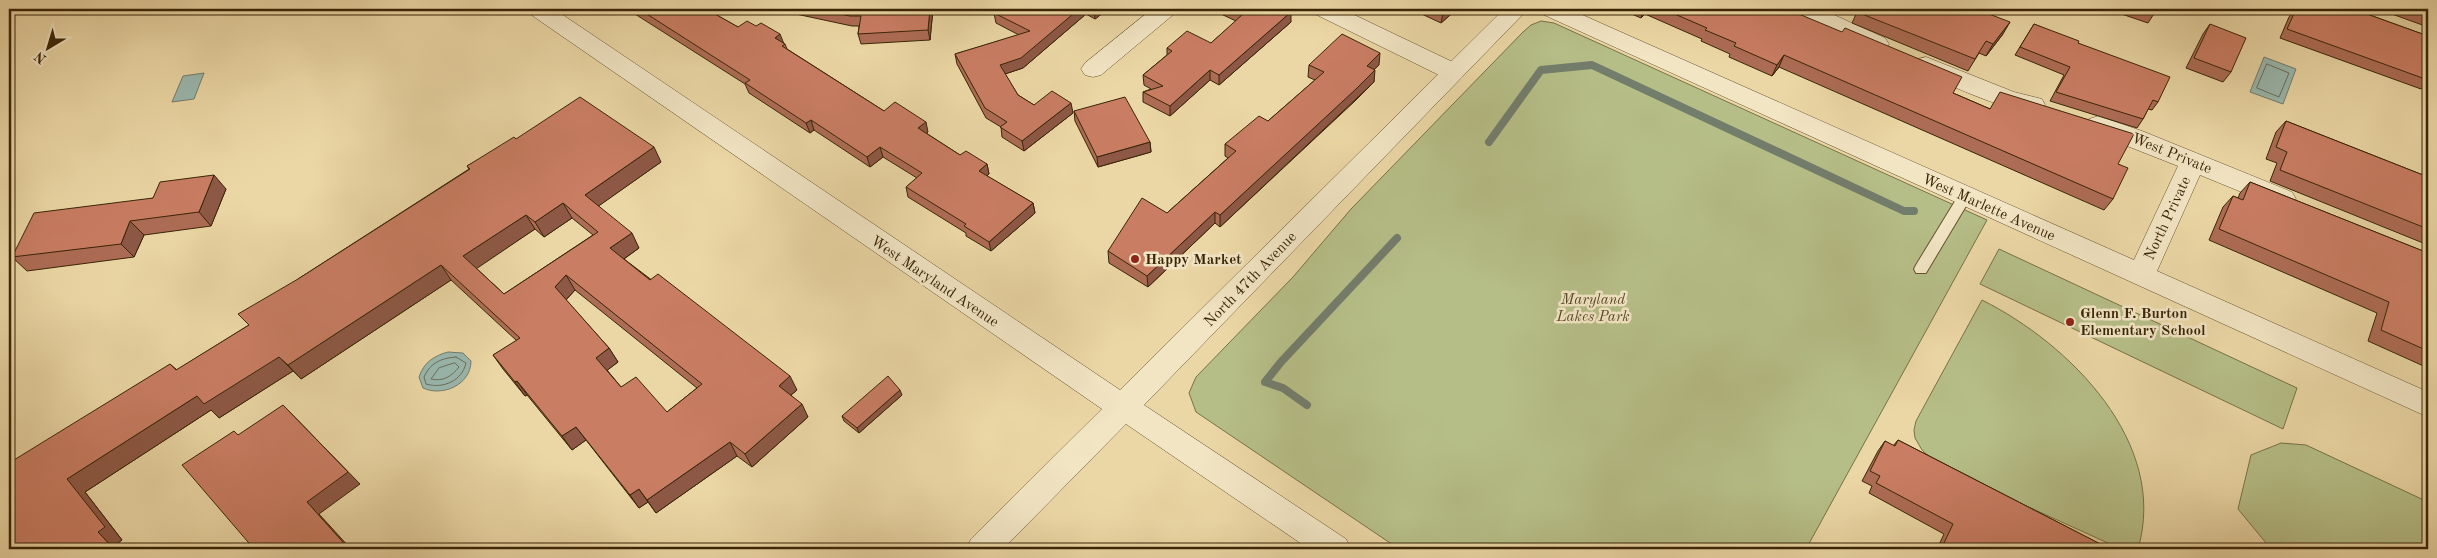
<svg xmlns="http://www.w3.org/2000/svg" width="2437" height="558" viewBox="0 0 2437 558" font-family="'Old Standard TT',serif">
<style>
.green{fill:#b6be87;stroke:#787247}
.water{fill:#9ab8af;stroke:#737d6c}
.lines{fill:none;stroke-linecap:round;stroke-linejoin:round}
.shore{stroke:#6a6e5b;stroke-width:1}
.stream{stroke:#737d6c;stroke-width:8}
.service-casing{stroke:#66522e;stroke-width:2}
.minor-casing{stroke:#66522e;stroke-width:1}
.tertiary-casing{stroke:#66522e;stroke-width:1}
.service{fill:#f2e5c4;fill-rule:evenodd}
.minor{fill:#f2e5c4;fill-rule:evenodd}
.tertiary{fill:#f2e5c4;fill-rule:evenodd}
.wall{fill:#ad6c55;stroke:#392507;fill-rule:evenodd}
.shaded-wall{fill:#8d5845;stroke:#392507}
.building{fill:#c97d63;stroke:#392507;fill-rule:evenodd}
.poi-dot{fill:#8f2418;stroke:#f2e5c4;stroke-width:2}
.labels{text-anchor:middle;stroke-width:5;stroke-linejoin:round;paint-order:stroke}
.street-label{font-size:15px;fill:#392507;stroke:#f2e5c4}
.poi-label{font-size:15px;font-weight:bold;fill:#392507;stroke:#f2e5c4;text-anchor:start}
.park-label{font-size:15px;font-style:italic;fill:#584b27;stroke:#f2e5c4}
</style>
<rect width="100%" height="100%" fill="#ebd7a5"/>
<filter id="stains"><feTurbulence type="fractalNoise" baseFrequency=".004" numOctaves="4"/><feColorMatrix values="0 0 0 0 .2 0 0 0 0 .09 0 0 0 0 .02 0 0 0 .5 -.17"/></filter>
<radialGradient id="worn" r=".72"><stop offset=".6" stop-color="#630" stop-opacity="0"/><stop offset="1" stop-color="#630" stop-opacity=".3"/></radialGradient>
<path class="green" d="M1541,21L1554,23L1987,220L1806,549H1399L1196,412L1189,393L1196,377L1293,277L1351,209L1523,32L1531,25Z
M1999,249L2297,388L2283,429L1980,284Z
M1982,300C2070,344 2169,443 2138,549H2121L1956,474L1934,461L1922,450L1915,438L1914,430L1916,421Z
M2281,443L2306,445L2428,502V549H2271L2238,509L2251,455Z"/>
<path class="water" d="M2264,57L2296,69L2283,104L2250,92Z
M204,73L194,99L172,102L183,76Z
M448,352L463,353L471,361C471,385 442,397 423,388L419,377C424,362 434,356 448,352Z"/>
<g class="lines">
<path class="shore" d="M2267,64L2289,73L2279,97L2257,88Z
M456,357L466,363C462,381 443,389 426,384L424,377C430,363 441,358 456,357Z
M455,363L459,367C452,376 443,382 431,379L439,368Z"/>
<path class="stream" d="M1489,142L1541,70L1592,65L1904,211H1914
M1307,405L1283,388L1265,382L1281,362L1397,238"/>
<defs>
<path id="service" d="M1965,191L1972,196L1926,273H1916L1914,269L1916,265L1960,193Z"/>
<path id="minor" d="M1152,9H1177L1174,14L1101,75L1093,77L1085,75L1081,69L1085,63Z
M1312,9H1342L1461,66L1465,72L1461,78L1453,80L1445,78L1315,14Z
M1539,9H1569L2134,260L2178,166L2089,131L2086,125L2089,119L2098,116L2142,131L2292,192L2296,199L2292,206L2283,209L2200,175L2157,271L2428,392V417L1542,14Z
M1793,9H1821L1885,38L1889,44L1885,50L1877,52L1869,50C1850,41 1802,25 1793,9Z
M1926,57L2014,92L2042,99L2045,105L2042,111C2017,118 1944,82 1918,71L1914,65L1918,59Z"/>
<path id="tertiary" d="M527,9H554L1120,390L1504,9H1528L1144,405L1346,539L1351,549H1309L1126,424L1003,549H966L971,539L1102,409L530,14Z"/>
</defs>
<use href="#service" class="service-casing"/>
<use href="#minor" class="minor-casing"/>
<use href="#tertiary" class="tertiary-casing"/>
<use href="#service" class="service"/>
<use href="#minor" class="minor"/>
<use href="#tertiary" class="tertiary"/>
</g>
<path class="wall" d="M633,9H706L738,27L783,43L785,44L787,49L884,111L928,132L926,133L960,155L987,164L989,174L987,176L1033,203L1035,213L991,251L966,236V233L908,197L906,187L917,178L883,157L870,167L814,130L810,133L749,93L745,84L635,14Z
M794,9H933L930,40L861,44L858,34L859,26H852L796,14Z
M1000,9H1108L1095,19L1086,14L1023,68L1005,74L1018,95L1034,105L1073,113L1024,151L1002,137L1001,127L986,118L957,64L955,54L1019,35L996,23L994,13Z
M1221,9H1285L1291,22L1219,85L1210,80L1170,116L1143,102V92L1151,89L1144,85L1143,75L1167,55V48L1211,43L1236,21L1221,14Z
M1411,9H1457L1441,23Z
M1620,9H1787L1953,93L2118,164L2113,199L2104,210L1779,67L1772,76L1729,57L1730,54L1701,41L1702,39L1645,14L1641,18Z
M2107,9H2157L2148,23Z
M2295,9H2353L2428,36V82L2421,89L2280,38L2289,17Z
M2378,9H2428V27Z
M1857,12L2003,34L1986,56L1979,53L1968,71L1852,23Z
M2034,24L2078,43L2158,102L2152,110L2148,109L2143,119L2137,128L2050,101L2064,75L2015,55Z
M2210,24L2231,72L2223,82L2186,68L2203,34Z
M1309,65H1379L1374,69V82L1355,101L1220,227L1215,223L1148,287L1109,263L1108,251L1167,213L1228,158L1225,156V144L1268,121L1315,80L1308,77Z
M1074,111L1150,142L1151,152L1098,167L1075,121Z
M2286,121L2428,177V245L2270,181L2277,163L2266,159L2276,132Z
M516,139L661,162L598,206L639,248L624,259L797,390L791,395L808,417L752,467L737,456L656,513L648,502L639,508L586,440L572,450L527,395L525,396L503,369L493,355L517,341L451,280L301,379L293,371L219,418L211,410L85,492L122,540L115,545L120,549H9L170,364L177,370L249,325L298,279L469,169L467,166ZM572,218L593,235L504,294L476,268L535,229L544,237ZM575,290L697,388L667,412L621,387L607,370L618,362L609,348L566,300Z
M2250,182L2428,253V368L2368,341L2377,313L2209,240L2223,207L2233,196L2238,198L2240,193Z
M226,189L211,226L144,235L134,257L27,271L12,257L153,198Z
M902,395L859,433L844,421L842,416Z
M1898,440L2110,549H1937L1944,534L1869,493L1872,486L1862,481L1878,451L1885,441L1893,446Z"/>
<path class="shaded-wall" d="M930,9H933L930,40L928,30Z
M1079,9H1085L1086,14L1023,68L1002,75L1000,65Z
M1094,9H1108L1095,19Z
M1448,9H1457L1441,23L1443,13Z
M1644,9H1647L1645,14L1641,18Z
M1291,12V22L1219,85V75Z
M2010,22L2003,34L1986,56L1993,44Z
M780,34L784,44L775,38Z
M1380,53L1379,65L1365,78L1367,66Z
M1784,55L1779,67L1772,76L1777,65Z
M1210,70V80L1170,116V106Z
M1375,70L1374,82L1220,227V215Z
M1071,103L1073,113L1024,151L1022,141Z
M811,120L814,130L810,133L806,123Z
M926,122L928,132L921,138L918,128Z
M1150,142L1151,152L1098,167L1097,157Z
M654,147L661,162L593,210L585,195Z
M880,147L883,157L870,167L867,157Z
M987,164L989,174L981,181L979,171Z
M214,175L226,189L211,226L199,212Z
M563,203L572,218L544,237L535,222Z
M1033,203L1035,213L991,251L989,242Z
M1215,212V223L1148,287L1147,276Z
M526,215L535,229L473,271L463,256Z
M130,221L144,235L134,257L121,244Z
M632,233L639,248L618,263L610,248Z
M441,265L451,280L301,379L288,365Z
M566,275L575,290L564,302L555,287Z
M609,348L618,362L605,372L596,358Z
M279,357L293,371L219,418L211,410L85,492L122,540L115,545L120,549H114L98,532L67,479L197,396Z
M790,376L797,390L785,400L779,386Z
M517,381L527,395L525,396L515,382Z
M900,390L902,395L859,433L857,428Z
M802,404L808,417L752,467L745,454Z
M283,405L360,484L319,514L351,549H349L307,502Z
M576,427L586,440L572,450L562,436Z
M730,442L737,456L656,513L647,500Z
M639,489L648,502L639,508L630,495Z"/>
<path class="building" d="M639,9H706L738,27L747,21L756,26L761,23L780,34L775,38L785,44L782,46L884,111L895,102L926,122L918,128L960,155L966,151L987,164L979,171L1033,203L989,242L964,226L966,224L906,187L922,173L880,147L867,157L811,120L806,123L745,83L750,80Z
M816,9H930L928,30L858,34L861,16H850Z
M1000,9H1079L1021,58L1000,65L1018,95L1034,105L1052,91L1071,103L1022,141L1000,127L1007,122L985,108L955,54L1030,31L994,13Z
M1232,9H1285L1291,12L1219,75L1210,70L1170,106L1143,92L1163,86L1143,75L1172,51L1167,48L1187,31L1211,43L1243,14Z
M1434,9H1448L1443,13Z
M1663,9H1787L1842,32L1845,28L1962,77L1953,93L1990,109L2000,92L2134,134L2118,164L2128,168L2113,199L1784,55L1777,65L1734,46L1736,43L1705,30L1707,28Z
M1859,9H1976L2010,22L1993,44L1986,41L1975,59L1857,12Z
M2140,9H2157L2154,14Z
M2296,9L2302,10L2303,9H2353L2428,36V80L2287,29Z
M2408,9H2428V16Z
M2034,24L2079,41L2078,43L2170,77L2158,102L2153,100L2143,119L2056,92L2070,67L2020,47Z
M2210,24L2246,38L2231,72L2194,58Z
M1342,34L1380,53L1367,66L1375,70L1356,89L1220,215L1215,212L1147,276L1108,251L1142,198L1167,213L1236,151L1225,144L1259,116L1268,121L1324,72L1309,65Z
M580,97L654,147L585,195L632,233L610,248L650,280L658,274L790,376L779,386L802,404L745,454L730,442L647,500L639,489L630,495L576,427L562,436L517,381L515,382L493,355L520,338L441,265L288,365L279,357L204,404L197,396L67,479L105,527L98,532L114,549H9V463L170,364L176,370L249,325L238,314L298,279L470,169L467,166L514,137L516,139ZM563,203L598,232L504,294L463,256L526,215L535,222ZM566,275L702,384L667,412L636,377L621,387L596,358L609,348L555,287Z
M1125,97L1150,142L1097,157L1074,111Z
M2286,121L2428,177V229L2280,170L2287,152L2276,147Z
M214,175L199,212L130,221L121,244L12,257L34,213L153,198L160,182Z
M2250,182L2428,253V351L2381,330L2389,302L2219,229L2233,196L2243,200Z
M888,376L900,390L857,428L842,416Z
M283,405L348,472L307,502L349,549H254L182,465L234,431L238,435Z
M1898,440L2110,549H1950L1943,545L1953,524L1876,483L1880,476L1870,471L1885,441L1895,446Z
M729,546L732,549H726Z"/>
<g class="poi-dot">
<circle cx="1135" cy="259" r="5"/>
<circle cx="2070" cy="322" r="5"/>
</g>
<g class="labels">
<g class="street-label">
<text transform="translate(2172 153) rotate(22)" y="5">West Private</text>
<text transform="translate(1989 207) rotate(24)" y="5">West Marlette Avenue</text>
<text transform="translate(2167 218) rotate(-65)" y="5">North Private</text>
<text transform="translate(1250 279) rotate(-46)" y="5">North 47th Avenue</text>
<text transform="translate(935 281) rotate(34)" y="5">West Maryland Avenue</text>
</g>
<g class="poi-label">
<text x="1145" y="264">Happy Market</text>
<text x="2080" y="318">Glenn F. Burton<tspan x="2080" dy="17">Elementary School</tspan></text>
</g>
<g class="park-label">
<text x="1593" y="304">Maryland<tspan x="1593" dy="17">Lakes Park</tspan></text>
</g>
</g>
<rect width="2437" height="558" fill="none" stroke="#ebd7a5" stroke-width="30"/>
<rect x="10" y="10" width="2417" height="538" fill="none" stroke="#392507" stroke-width="2.5"/>
<rect x="15" y="15" width="2407" height="528" fill="none" stroke="#392507"/>
<g transform="translate(48 48) rotate(218)" stroke="#f2e5c4" stroke-width="4" paint-order="stroke">
<path d="M0-4L9 19L0 12L-9 19Z" fill="#392507"/>
<text y="-8" font-size="14" font-weight="bold" text-anchor="middle" fill="#392507">N</text>
</g>
<rect width="100%" height="100%" filter="url(#stains)"/>
<rect width="100%" height="100%" fill="url(#worn)"/>
</svg>
